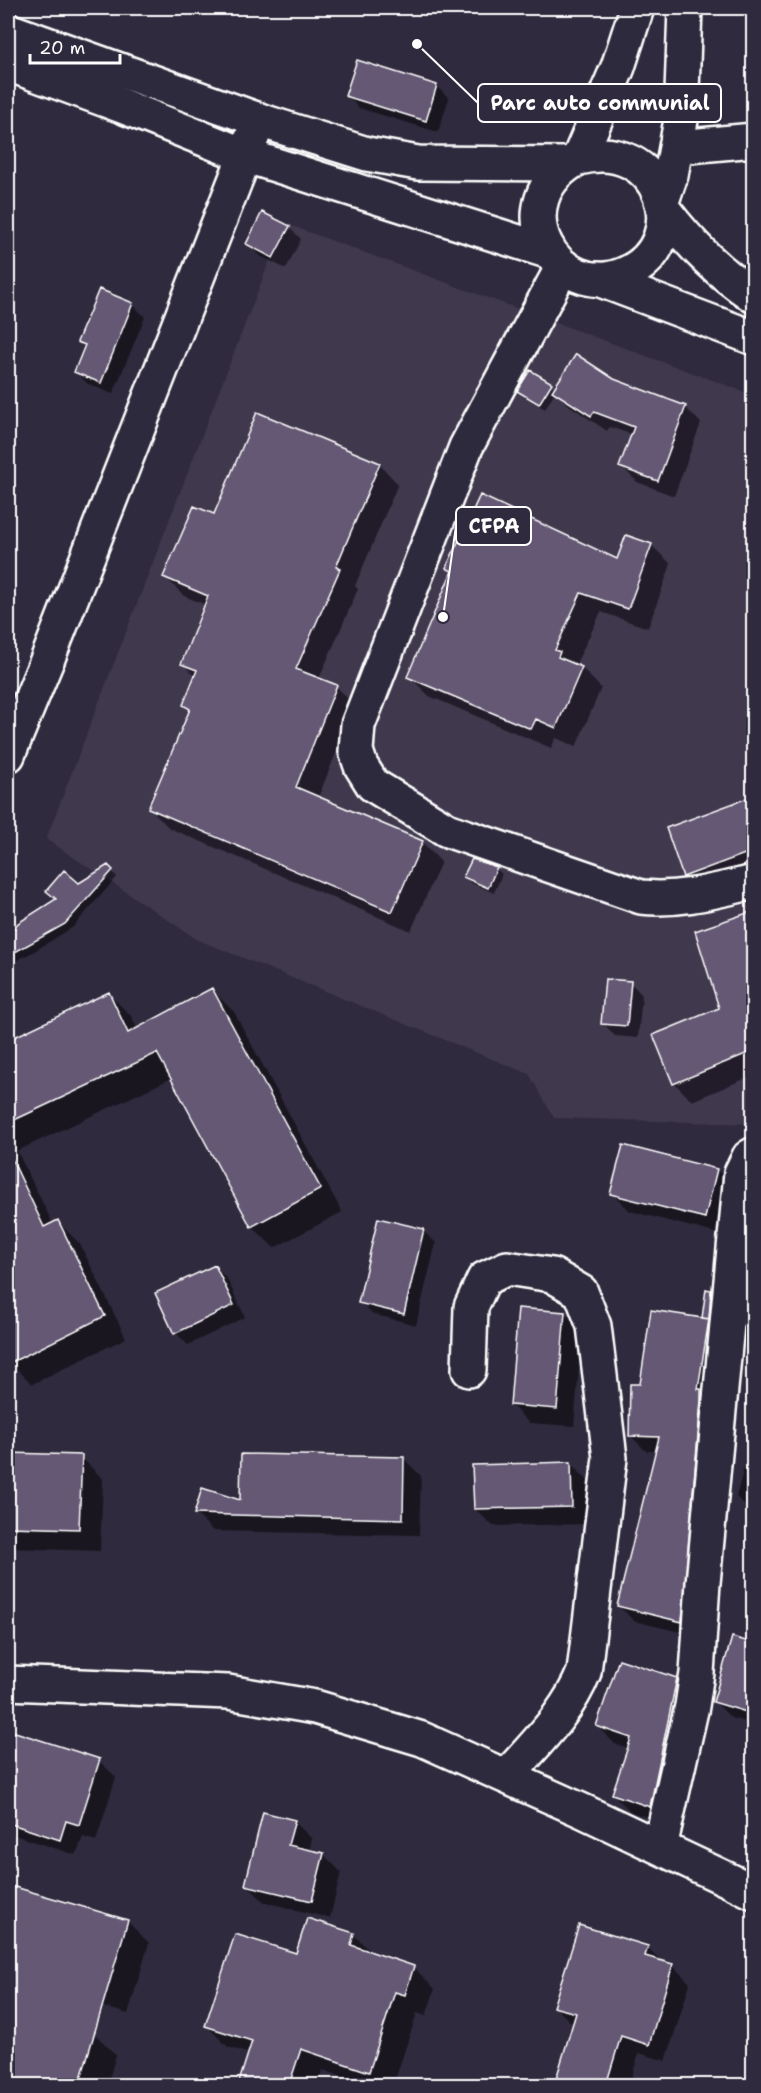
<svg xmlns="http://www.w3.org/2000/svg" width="761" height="2093" viewBox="0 0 761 2093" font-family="'Shantell Sans',sans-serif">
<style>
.built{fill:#3f384e}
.shadow{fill:#0007}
.building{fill:#655874;stroke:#fff;stroke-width:1.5}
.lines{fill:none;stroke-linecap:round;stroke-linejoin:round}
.minor-casing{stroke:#fff;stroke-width:38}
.major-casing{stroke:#fff;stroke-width:38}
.minor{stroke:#2f2a3d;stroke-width:33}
.major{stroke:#2f2a3d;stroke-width:33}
.leader{fill:none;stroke:#fff;stroke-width:2}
.callout-dot{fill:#fff;stroke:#2f2a3d;stroke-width:2}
.callout{fill:#2f2a3d;stroke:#fff;stroke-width:2}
.callout-label{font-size:20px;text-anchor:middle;font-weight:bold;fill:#fff}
</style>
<rect width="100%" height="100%" fill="#2f2a3d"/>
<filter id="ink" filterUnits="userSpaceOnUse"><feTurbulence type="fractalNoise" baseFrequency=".0167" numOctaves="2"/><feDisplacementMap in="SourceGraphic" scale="12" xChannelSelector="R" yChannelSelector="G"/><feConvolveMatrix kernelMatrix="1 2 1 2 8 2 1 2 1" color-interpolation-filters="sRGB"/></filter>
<g filter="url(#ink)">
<path class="built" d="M284,223L753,395V1124L554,1118L529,1074L198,940L46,839Z"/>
<path class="shadow" d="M743,8H754V23L744,14Z
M436,86L449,98L438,132L359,108L347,96Z
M289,227L301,239L286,269L260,256L248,244Z
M100,291L133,305L145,317L113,394L88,384L76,372L86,348L79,342Z
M613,380L685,407L701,423L674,496L637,482L621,466L633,435L610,427L607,431L570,406L555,392L545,409L525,397L519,391L551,384L555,389Z
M379,464L398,484L355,586L358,589L319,679L336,686L355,706L318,798L422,842L441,862L411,931L169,828L150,808L191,711L185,705L196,677L183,664L206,605L184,596L165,577L215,516Z
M651,545L671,564L648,628L601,612L575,666L582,668L601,688L576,747L556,738L551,748L429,696L409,676L453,573L448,568L618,561Z
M754,798V875L702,893L685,876L668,828Z
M473,860L496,869L502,874L494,893L471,883L465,877Z
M108,867L117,877L73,927L33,952L8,965V930Z
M754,913V1075L692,1101L674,1083L721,1009L696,932Z
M630,982L642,995L638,1038L615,1036L603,1023Z
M212,990L234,1012L342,1212L274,1248L252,1226L172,1078L17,1151L53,1224L58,1222L80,1244L126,1338L32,1384L10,1362L8,1356V1041L109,994L131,1016L138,1030Z
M717,1170L734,1188L723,1235L630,1211L612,1193Z
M423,1231L436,1243L416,1325L372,1314L360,1302Z
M215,1267L227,1279L245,1317L188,1345L176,1333Z
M754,1278V1292L751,1290Z
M711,1291L723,1303L697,1636L634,1621L619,1606L657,1451H646L631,1436L641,1385L706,1320Z
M565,1313L582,1331L574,1426L529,1423L511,1405Z
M754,1432V1513L736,1497Z
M8,1454L81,1457L103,1479L100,1551L8,1548Z
M404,1459L421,1476L419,1535L213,1531L196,1514Z
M570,1463L588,1481L589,1524L493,1526L475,1509Z
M733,1639L754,1645V1724L731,1718L715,1702Z
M677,1679L694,1697L667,1824L631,1812L613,1794L629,1748L615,1744L597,1726Z
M13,1733L99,1761L116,1777L96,1841L83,1837L76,1855L8,1833V1749Z
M294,1821L312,1839L309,1851L323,1854L341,1872L330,1918L264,1902L247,1885Z
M8,1885L127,1921L149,1943L128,2014L8,1979Z
M308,1920L354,1935L373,1954L413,1967L435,1989L426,2016L417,2013L393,2086H370L323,2070L318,2086H241L240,2084L250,2054L228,2047L206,2025L297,1955Z
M647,1947L663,1963L672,1965L690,1983L666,2061L639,2053L629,2086H565L558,2078L574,2025L555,2007Z
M8,2011L94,2033L116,2055L107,2086H8Z"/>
<path class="building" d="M357,60L437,85L426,121L345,96Z
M262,212L290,226L273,258L246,244Z
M99,289L133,303L101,383L74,372L85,345L77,342Z
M576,354L614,379L686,406L658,481L619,467L634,427L594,412L591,416L552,391Z
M530,370L552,383L539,404L517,391Z
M257,412L380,463L336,567L340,569L296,669L337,685L296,787L423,841L392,912L148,808L190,709L183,705L197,670L181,664L208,596L163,577L194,506L214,514Z
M480,495L617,559L626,535L652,544L628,609L581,593L555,650L560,652L558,657L582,667L556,728L536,719L531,729L407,677L452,571L446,568Z
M753,796V851L683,877L666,828Z
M472,859L497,867L488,888L463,877Z
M108,865L113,870L65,924L8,956V936L18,923L56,899L46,891L64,870L79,883Z
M753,911V1051L673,1084L653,1035L719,1008L695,931Z
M605,979L631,981L627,1026L601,1024Z
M212,988L321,1189L251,1227L157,1053L8,1123V1040L109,992L128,1033Z
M623,1145L717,1169L705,1218L610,1194Z
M8,1151L44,1227L58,1220L105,1316L8,1364Z
M378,1218L424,1229L404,1314L358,1303Z
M215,1265L234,1305L174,1334L155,1293Z
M706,1289L711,1290L709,1319L702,1318Z
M518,1308L565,1312L557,1409L510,1405Z
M651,1310L709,1319L698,1389H701V1400L682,1622L617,1606L659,1437L629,1436L630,1384H640Z
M8,1453L82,1455L79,1529L8,1527Z
M241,1454L404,1457L403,1519L194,1514L202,1488L240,1500Z
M571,1462L572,1507L474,1509L472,1465Z
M732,1637L753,1643V1714L713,1702Z
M619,1659L677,1678L650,1807L612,1794L631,1738L596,1726Z
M12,1731L100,1759L79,1825L66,1821L60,1840L8,1823V1744Z
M263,1812L295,1820L288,1845L324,1853L312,1901L245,1885Z
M8,1885L128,1920L79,2085H8Z
M307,1918L354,1933L351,1945L414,1966L405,1995L395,1992L369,2072L301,2049L289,2085H238L252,2041L205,2026L235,1934L296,1953Z
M579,1925L648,1946L645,1956L673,1964L649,2045L621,2036L606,2085H579L556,2079L576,2013L553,2007Z"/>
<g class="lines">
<defs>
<path id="minor" d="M678,147L754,140
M563,266L466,447L358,725L356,751L361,766L373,785L447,830L641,897C680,901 715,891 754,882
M8,755L48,658L259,120
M469,1370L471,1307L484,1279L507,1268L552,1275L581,1292L594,1326L610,1458L584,1672C568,1713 535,1744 507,1776
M8,1683L228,1692L315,1707L422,1739L583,1811L754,1892
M660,1847L692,1706L697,1673L703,1583L741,1173L749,1157L754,1154"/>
<path id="major" d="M8,30L259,120L367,154L418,163L566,164
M8,64L122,106L244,155L550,252
M579,158C662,136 695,241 627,273C556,306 497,201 579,158L618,67L637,8
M662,201L671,175L681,120L685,8
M664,210C691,245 717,271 754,296
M598,279L754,338"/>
</defs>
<use href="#minor" class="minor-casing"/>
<use href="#major" class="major-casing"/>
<use href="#minor" class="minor"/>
<use href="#major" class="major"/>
</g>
</g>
<path class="leader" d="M417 44L478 103M443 617L456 526"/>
<g class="callout-dot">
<circle cx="417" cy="44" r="6"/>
<circle cx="443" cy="617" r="6"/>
</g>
<g class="callout">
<rect x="478" y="84" width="243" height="38" rx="6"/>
<rect x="456" y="507" width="75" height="38" rx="6"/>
</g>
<g class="callout-label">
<text x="600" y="110">Parc auto communial</text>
<text x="494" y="533">CFPA</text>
</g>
<rect width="761" height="2093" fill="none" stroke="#2f2a3d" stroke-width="30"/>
<rect x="15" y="15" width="731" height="2063" fill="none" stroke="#fff" stroke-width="2" filter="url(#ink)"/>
<path d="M30 54v9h90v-9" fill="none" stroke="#ffffff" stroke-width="3"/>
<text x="39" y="54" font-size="18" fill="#ffffff" stroke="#2f2a3d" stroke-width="4.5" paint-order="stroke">20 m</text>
</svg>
